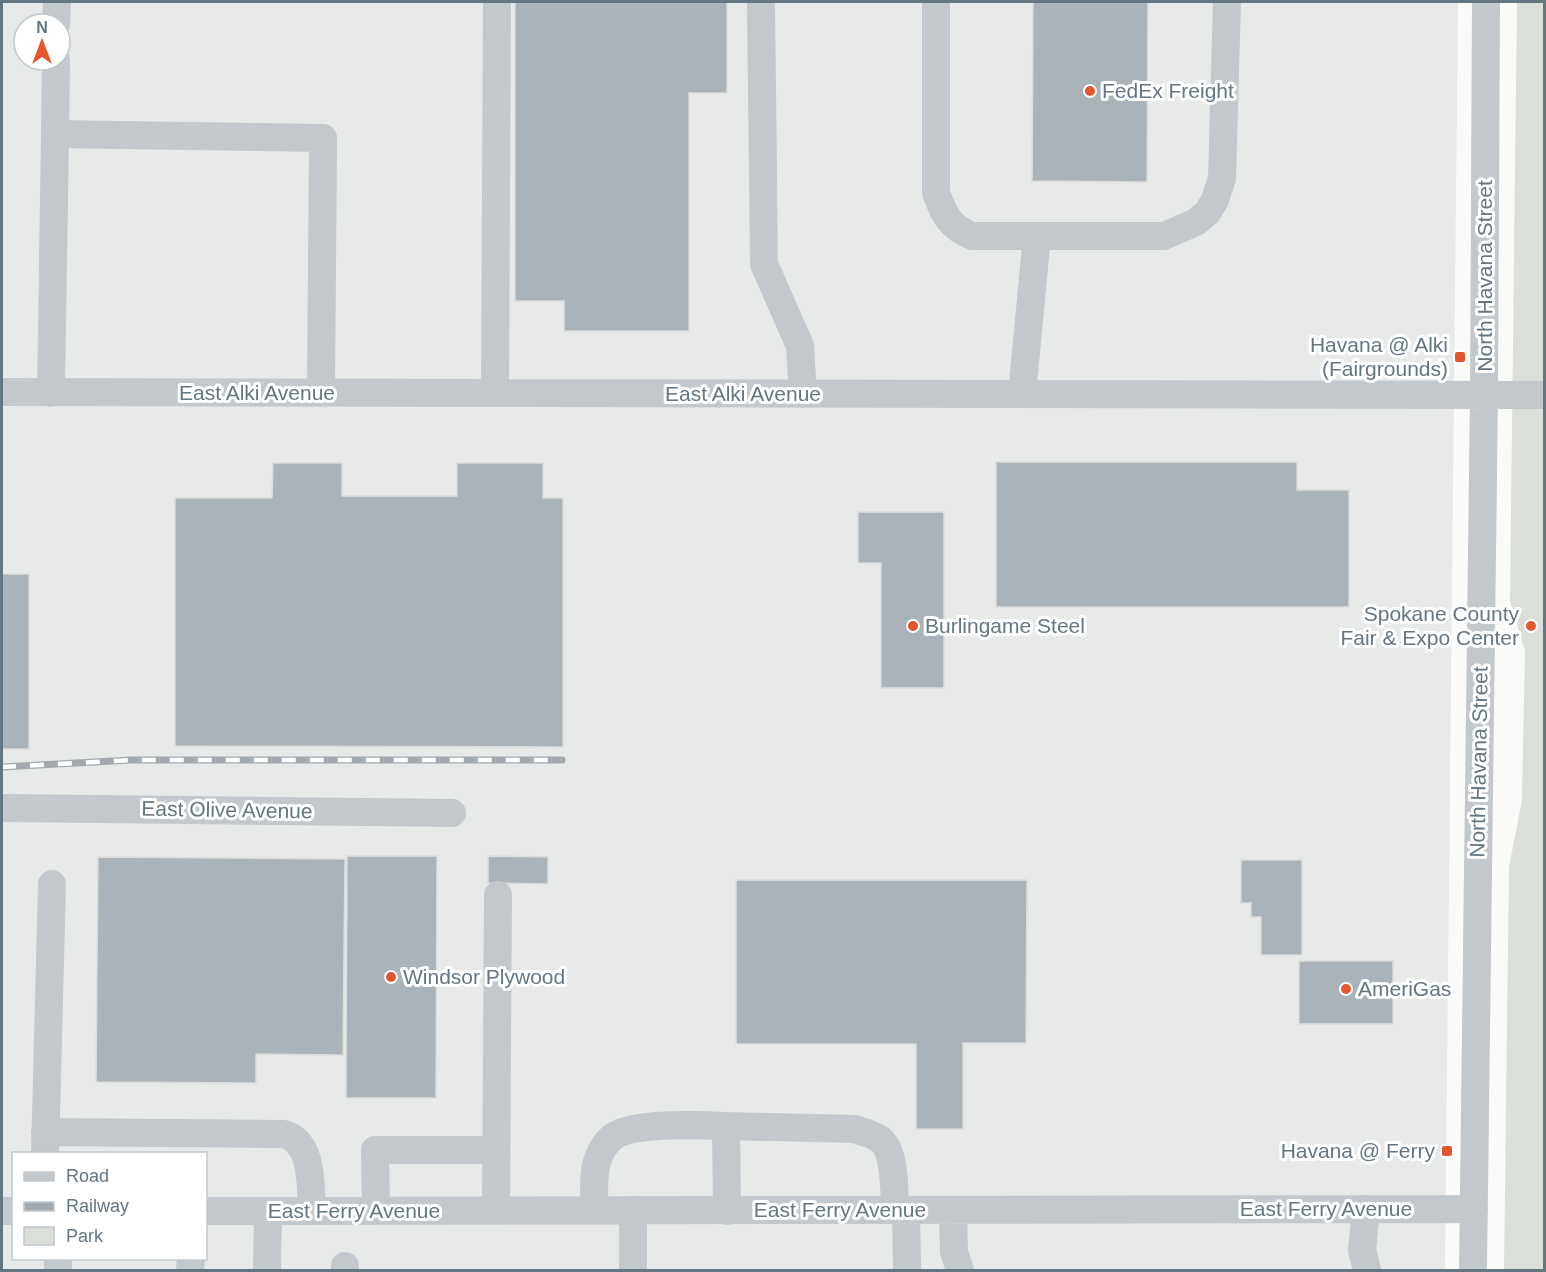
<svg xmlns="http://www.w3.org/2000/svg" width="1546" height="1272" viewBox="0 0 1546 1272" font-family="Helvetica,sans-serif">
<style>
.built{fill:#e8e9e9;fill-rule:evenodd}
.green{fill:#dadfd7}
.building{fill:#aab3b9;stroke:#dcdcda;stroke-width:1.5}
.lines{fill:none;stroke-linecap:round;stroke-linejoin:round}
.minor{stroke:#c3c8cc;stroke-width:28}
.rail-casing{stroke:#a2aab0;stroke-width:7}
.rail{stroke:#fff;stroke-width:4.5;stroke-dasharray:14;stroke-linecap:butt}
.poi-dot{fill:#e4572e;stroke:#fff;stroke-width:2}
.labels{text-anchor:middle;stroke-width:6;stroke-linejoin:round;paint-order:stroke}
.poi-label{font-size:21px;fill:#657683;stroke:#fff;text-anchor:start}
.street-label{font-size:21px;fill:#657683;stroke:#fff}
</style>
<rect width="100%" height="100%" fill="#fafaf8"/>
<path class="built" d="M2,2H1458L1445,1270H2ZM24,24H60V60H24ZM14,1154H206V1258H14Z"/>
<path class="green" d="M1517,2H1544V1270H1504L1509,867L1522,800L1525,651L1510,601Z"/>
<path class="building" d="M515,2H727V93H689V331H564V301H515Z
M1033,2H1148L1147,182L1032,181Z
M996,462H1297V490H1349V607H996Z
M273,463H342V496H457V463H543V498H563V747L175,746V498H272Z
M858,512H944V688H881V563H858Z
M2,574H29V749H2Z
M347,856H437L436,1098H346Z
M488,856L548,857V884L488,883Z
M98,857L345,859L343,1055L256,1054V1083L96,1082Z
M1241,860H1302V955H1261V917H1251V903H1241Z
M736,880H1027L1026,1043H963V1129H916V1044H736Z
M1299,961H1393V1024H1299Z"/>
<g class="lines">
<path class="minor" d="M761,2L764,264L800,346L803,394
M936,2V193C944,215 950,227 972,236H1164L1196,222L1207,213L1215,200L1222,178L1227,2
M56,24L57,2
M55,134L56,60
M2,392L1544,395
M51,393L55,134L323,138L321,393
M495,393L497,2
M1022,394L1037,236
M2,808L452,813
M45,1132L284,1134C314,1143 310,1185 312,1211
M45,1154L52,884
M1366,1209L1362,1250L1367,1270
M376,1210L375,1150H496
M496,1210L498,895
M594,1210C595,1194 592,1174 598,1159C601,1150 607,1141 614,1136C635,1122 700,1125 726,1126
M906,1210L907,1270
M953,1210L954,1252L960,1270
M2,1211H14
M206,1211L1474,1209
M727,1211L726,1126L854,1129C864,1132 873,1134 881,1140C896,1153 894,1191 895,1210
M58,1258V1270
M190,1270L191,1258
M267,1270L268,1211
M345,1270V1266
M633,1270V1210
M1473,1270L1484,394L1486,2"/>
<defs>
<path id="rail" d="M2,767L131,760H562"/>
</defs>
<use href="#rail" class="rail-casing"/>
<use href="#rail" class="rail"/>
</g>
<g class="poi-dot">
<circle cx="1090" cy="91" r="6"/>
<rect x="1454" y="351" width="12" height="12" rx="3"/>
<circle cx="913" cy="626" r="6"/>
<circle cx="1531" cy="626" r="6"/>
<circle cx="391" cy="977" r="6"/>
<circle cx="1346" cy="989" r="6"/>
<rect x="1441" y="1145" width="12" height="12" rx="3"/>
</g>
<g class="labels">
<g class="poi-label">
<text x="1102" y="98">FedEx Freight</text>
<text x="1448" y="352" text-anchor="end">Havana @ Alki<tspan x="1448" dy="24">(Fairgrounds)</tspan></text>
<text x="1519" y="621" text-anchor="end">Spokane County<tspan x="1519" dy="24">Fair &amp; Expo Center</tspan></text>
<text x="925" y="633">Burlingame Steel</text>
<text x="403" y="984">Windsor Plywood</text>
<text x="1358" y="996">AmeriGas</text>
<text x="1435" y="1158" text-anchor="end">Havana @ Ferry</text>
</g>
<g class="street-label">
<text transform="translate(1485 276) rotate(-90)" y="7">North Havana Street</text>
<text x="257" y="400">East Alki Avenue</text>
<text x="743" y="401">East Alki Avenue</text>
<text transform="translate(1479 762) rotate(-89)" y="7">North Havana Street</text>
<text transform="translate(227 810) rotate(1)" y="7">East Olive Avenue</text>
<text x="1326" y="1216">East Ferry Avenue</text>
<text x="840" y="1217">East Ferry Avenue</text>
<text x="354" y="1218">East Ferry Avenue</text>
</g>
</g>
<rect width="1546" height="1272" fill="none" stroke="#657683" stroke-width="6"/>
<rect x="12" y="1152" width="195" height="108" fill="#ffffff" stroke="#c1c8cd" stroke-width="1.5"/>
<rect x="24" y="1172" width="30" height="9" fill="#c3c8cc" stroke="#c1c8cd" stroke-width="1.5"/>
<text x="66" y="1182" font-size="18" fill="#657683">Road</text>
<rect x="24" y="1202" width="30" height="9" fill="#a2aab0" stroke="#c1c8cd" stroke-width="1.5"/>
<text x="66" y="1212" font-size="18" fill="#657683">Railway</text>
<rect x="24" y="1227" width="30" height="18" fill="#dadfd7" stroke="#c1c8cd" stroke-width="1.5"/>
<text x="66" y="1242" font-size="18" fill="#657683">Park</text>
<g transform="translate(42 42)"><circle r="28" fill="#ffffff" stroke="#c1c8cd" stroke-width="1.5"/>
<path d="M0-4.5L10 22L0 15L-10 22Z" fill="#e4572e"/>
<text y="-9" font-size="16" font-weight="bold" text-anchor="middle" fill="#657683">N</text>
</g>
</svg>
